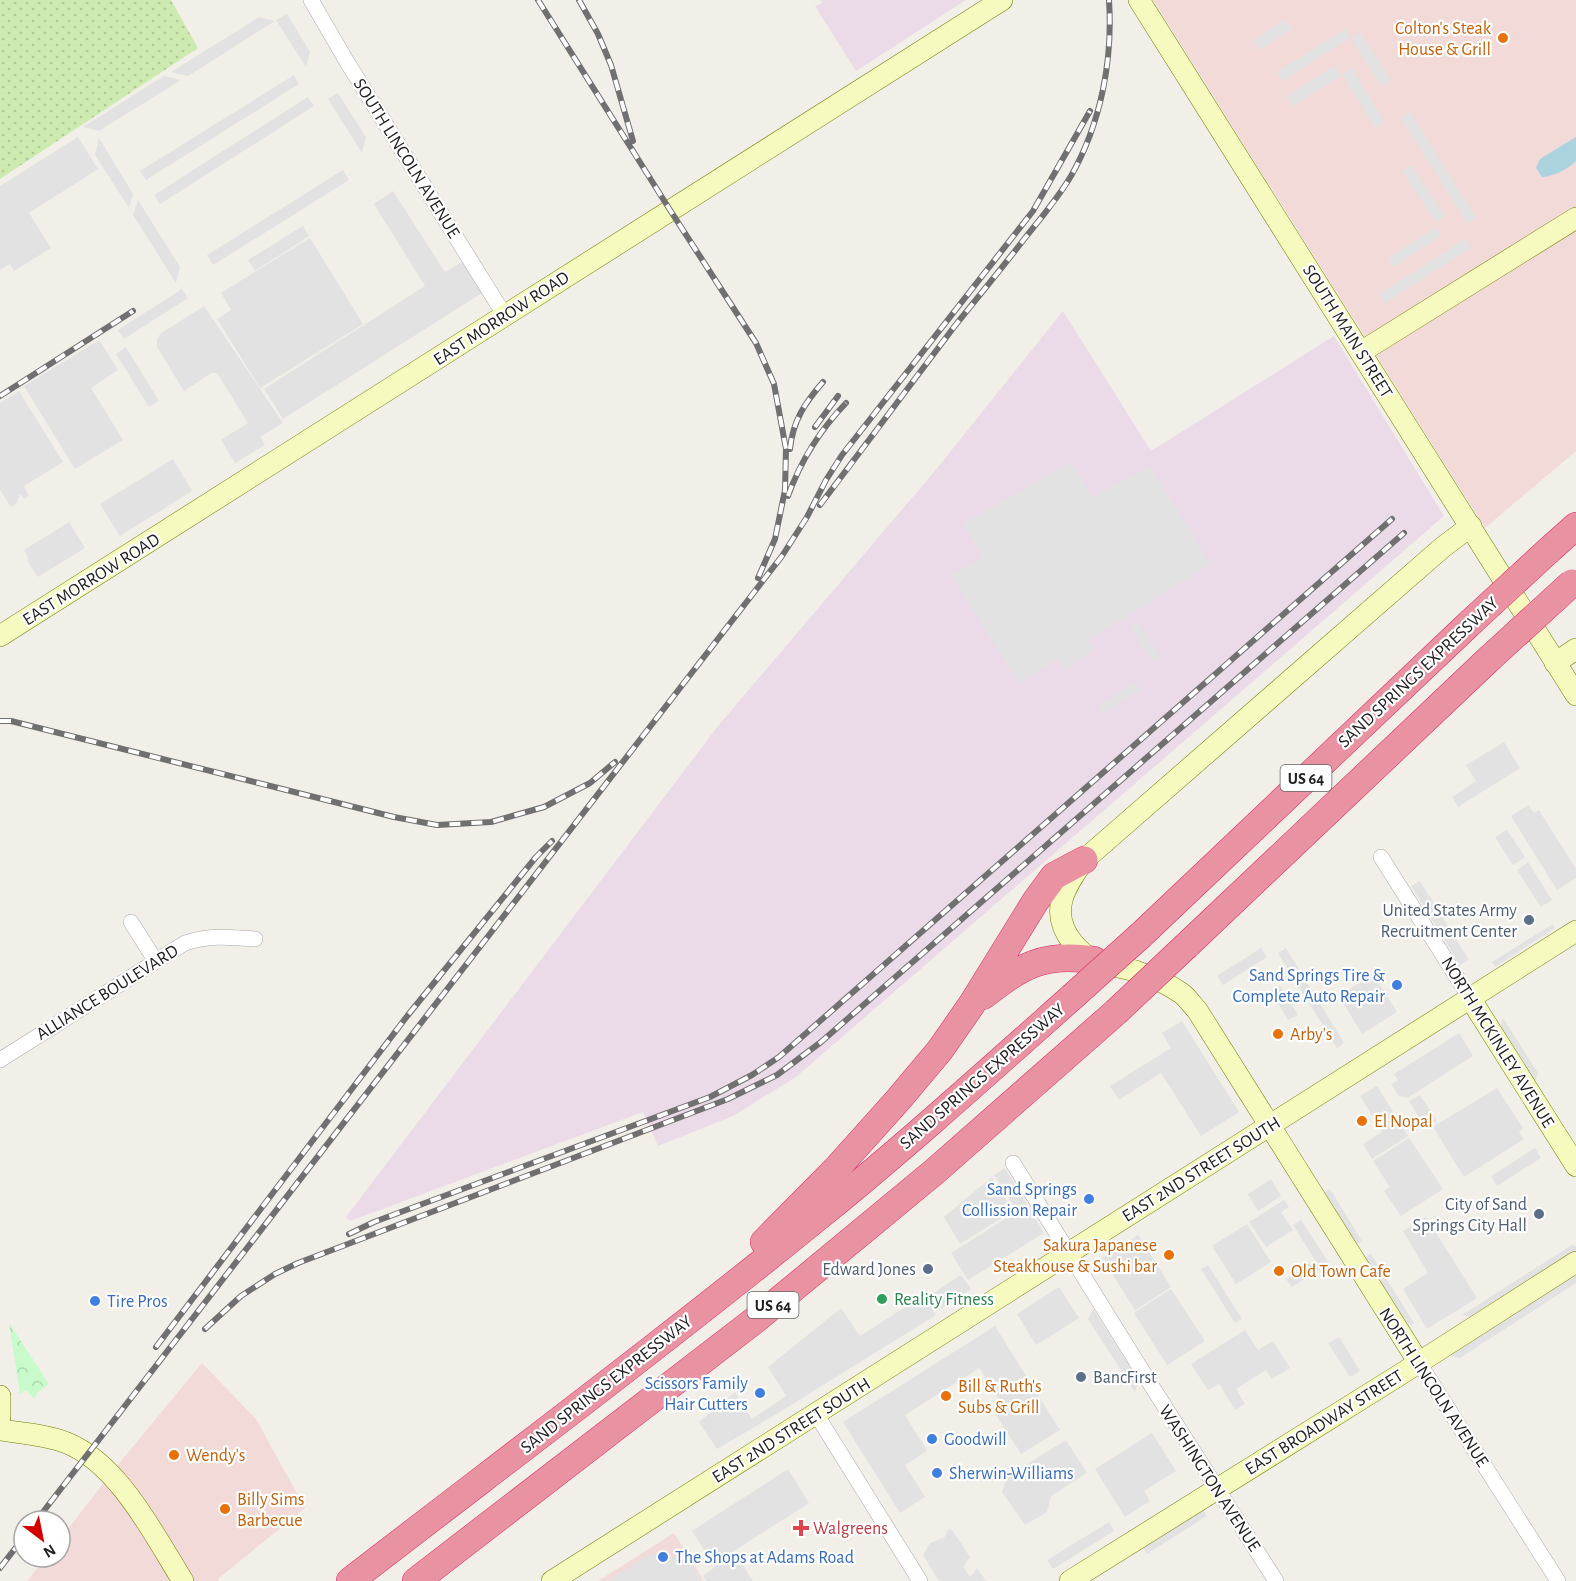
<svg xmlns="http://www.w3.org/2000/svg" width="1576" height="1581" viewBox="0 0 1576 1581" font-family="'Alegreya Sans',sans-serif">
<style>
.commercial{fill:#f2dad9}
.industrial{fill:#ebdbe8}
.grass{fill:url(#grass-dots)}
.park{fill:url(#park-crowns)}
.parking{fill:#e2e2e2}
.water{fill:#aad3df}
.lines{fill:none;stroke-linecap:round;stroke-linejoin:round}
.street-casing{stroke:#a9a9a9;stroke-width:16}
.secondary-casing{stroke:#707d05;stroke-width:22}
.highway-casing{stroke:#dc2a67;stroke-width:28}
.street{stroke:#fff;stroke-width:15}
.secondary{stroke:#f7fabf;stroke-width:21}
.highway{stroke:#e892a2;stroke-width:27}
.rail-casing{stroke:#707070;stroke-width:6}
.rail{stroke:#fff;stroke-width:4;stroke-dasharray:11;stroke-linecap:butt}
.highway-bridge-casing{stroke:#dc2a67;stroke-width:28;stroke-linecap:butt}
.highway-bridge{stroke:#e892a2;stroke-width:27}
.food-dot{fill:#e8710a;stroke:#fff;stroke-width:2}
.service-dot{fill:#5c6f8a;stroke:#fff;stroke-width:2}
.shop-dot{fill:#3f7fe0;stroke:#fff;stroke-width:2}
.leisure-dot{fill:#2e9e5b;stroke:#fff;stroke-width:2}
.health-dot{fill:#e0444e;stroke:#fff;stroke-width:2}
.labels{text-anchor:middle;stroke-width:4.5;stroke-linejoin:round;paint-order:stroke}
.shield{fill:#fff;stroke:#646464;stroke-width:1.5}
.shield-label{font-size:16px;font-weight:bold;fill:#222}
.food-label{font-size:18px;fill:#c56008;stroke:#fff;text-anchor:start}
.street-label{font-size:18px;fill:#222;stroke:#fff}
.service-label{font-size:18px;fill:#4e5e75;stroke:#fff;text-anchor:end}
.shop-label{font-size:18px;fill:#366cbe;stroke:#fff;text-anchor:start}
.leisure-label{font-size:18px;fill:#27864d;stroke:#fff;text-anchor:start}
.health-label{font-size:18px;fill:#be3a42;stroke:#fff;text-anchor:start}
</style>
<defs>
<pattern id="grass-dots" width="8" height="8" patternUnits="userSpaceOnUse" patternTransform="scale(1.5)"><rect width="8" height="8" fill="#cdebb0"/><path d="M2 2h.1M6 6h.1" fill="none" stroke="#b0c997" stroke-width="1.8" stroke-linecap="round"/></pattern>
<pattern id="park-crowns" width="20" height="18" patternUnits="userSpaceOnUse" patternTransform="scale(1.5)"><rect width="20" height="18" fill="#c8facc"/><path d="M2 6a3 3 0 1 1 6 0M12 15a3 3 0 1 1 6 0" fill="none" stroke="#acd6af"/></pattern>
</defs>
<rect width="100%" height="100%" fill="#f2efe9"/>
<path class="commercial" d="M1153,0H1576V451L1485,528Z
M202,1363L256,1419L305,1508L218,1579L219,1581H27L46,1557H60V1539L121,1461Z
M674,1533L704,1581H598Z"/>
<path class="industrial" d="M820,0H966L856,71L815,6L822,3Z
M1063,311L1151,451L1334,336L1444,516L796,1077L733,1116L658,1146L643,1112L350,1221L346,1217L718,726L934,472Z"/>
<path class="grass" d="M0,0H171L198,48L0,179Z"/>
<path class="park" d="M9,1323L49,1384L38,1392L34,1399L26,1390L20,1394Z"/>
<path class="parking" d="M287,14L310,52L306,67L276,20Z
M259,17L275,21L188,76L171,72Z
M1285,19L1292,29L1259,50L1253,40Z
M1345,29L1350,38L1283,81L1277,72Z
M1360,32L1391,80L1381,86L1351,38Z
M1334,66L1341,76L1293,106L1287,96Z
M1352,68L1384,122L1375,128L1342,74Z
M294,75L299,84L146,180L140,171Z
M164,76L181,80L99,131L83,127Z
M338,93L366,137L362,153L328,99Z
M308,97L314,106L160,204L154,195Z
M1410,112L1476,218L1467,223L1401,118Z
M78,137L98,169L29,213L51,248L14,271L10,264L0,270V186Z
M99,138L133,194L129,208L95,155Z
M1411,165L1445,216L1436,222L1402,171Z
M343,170L349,180L213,265L207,255Z
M393,191L445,272L462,262L482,293L283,419L264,389L425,286L374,204Z
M138,200L180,267L176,283L133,215Z
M303,226L309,236L255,271L248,260Z
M1436,227L1441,236L1393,267L1388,258Z
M310,238L363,324L260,388L217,319L231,310L221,293Z
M1465,239L1471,248L1385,303L1379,294Z
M182,289L188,298L124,339L118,330Z
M204,306L283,423L260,437L265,445L235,463L221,440L248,423L217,373H211L184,391L157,347V340L160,334Z
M99,340L118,370L91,388L123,440L75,469L24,386Z
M126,347L159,401L149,407L116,354Z
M19,391L63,462L24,486L29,496L24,499L20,494L16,504L11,507L0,490V403Z
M173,459L192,491L120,536L100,504Z
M1070,463L1092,497L1150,466L1210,564L1087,641L1093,651L1064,670L1058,659L1019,683L951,575L983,557L963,524Z
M69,522L85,548L38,577L27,561L29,559L24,550Z
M1138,623L1160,656L1152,661L1130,628Z
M1135,682L1140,690L1103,714L1098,706Z
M1504,742L1520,768L1458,807L1452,797L1476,781L1466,765Z
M1528,805L1534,813L1539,810L1576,869V878L1557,890L1511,816Z
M1507,830L1525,857L1513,865L1495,837Z
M1528,862L1552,900L1541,907L1517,870Z
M1420,881L1469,960L1460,965L1411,886Z
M1553,924L1555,928L1495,967L1492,962Z
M1261,948L1267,957L1223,985L1217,976Z
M1286,948L1344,1043L1337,1048L1278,953Z
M1373,974L1397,1012L1362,1034L1339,996Z
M1280,986L1298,1015L1288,1020L1271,991Z
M1503,1018L1538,1073L1534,1086L1500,1031Z
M1182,1021L1239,1112L1201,1136L1161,1073L1119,1100L1110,1086L1171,1048L1162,1033Z
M1459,1033L1473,1056L1407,1098L1399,1096L1391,1084L1398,1080L1394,1074Z
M1377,1086L1408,1136L1372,1159L1363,1144L1382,1132L1360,1096Z
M1497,1088L1523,1128L1519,1132L1524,1139L1464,1177L1433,1127Z
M1420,1095L1437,1121L1425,1128L1409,1101Z
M1409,1138L1443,1189L1401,1216L1384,1191L1390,1187L1373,1161Z
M1535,1148L1541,1158L1497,1186L1491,1176Z
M1005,1168L1027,1204L1016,1210L994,1175Z
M992,1177L1013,1211L960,1244L944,1217Z
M1271,1179L1281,1196L1258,1211L1248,1194Z
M1330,1189L1362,1241L1354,1246L1322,1194Z
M1284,1200L1289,1207L1281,1212L1293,1230L1266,1247L1249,1222Z
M1027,1205L1044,1233L968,1280L951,1253Z
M1426,1217L1477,1298L1427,1329L1403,1289L1428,1273L1403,1231Z
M1301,1220L1329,1263L1292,1287L1286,1279L1315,1260L1293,1225Z
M1247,1224L1271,1262L1236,1284L1212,1246Z
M1138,1235L1171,1287L1135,1310L1102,1258Z
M1572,1245L1576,1246V1254L1474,1318L1462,1315Z
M1371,1254L1414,1323L1406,1328L1363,1259Z
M1208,1265L1242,1319L1235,1323L1201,1269Z
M1576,1272V1283L1460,1358L1446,1355Z
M961,1275L971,1289L939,1310L930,1295Z
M1059,1287L1079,1318L1036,1345L1017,1314Z
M1171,1289L1205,1341L1167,1365L1134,1313Z
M923,1296L936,1315L775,1415L717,1449L699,1422L735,1392L752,1419L786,1396L768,1367L841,1308L860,1336Z
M1093,1309L1139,1381L1135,1392L1088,1319Z
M995,1326L1060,1430L1021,1454L996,1415L1005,1409L979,1368L905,1415L927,1451L905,1465L925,1497L900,1513L843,1422Z
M1245,1330L1258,1350L1273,1341L1290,1368L1272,1379L1266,1370L1236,1389L1245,1404L1235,1410L1219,1384L1208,1390L1191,1364Z
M1339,1337L1360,1371L1350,1377L1328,1343Z
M1152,1433L1176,1471L1144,1491L1150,1501L1125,1517L1095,1469Z
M1066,1440L1087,1473L1051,1496L1047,1512L1025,1525L1002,1492L1007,1477Z
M788,1469L809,1503L734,1551L753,1581H706L703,1576L715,1567L692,1531Z
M1203,1509L1207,1516L1147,1554L1142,1546Z
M1109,1522L1114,1531L1053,1569L1047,1560Z
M948,1529L953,1531L970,1557L963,1567L970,1577L977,1568L986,1581H939L923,1555L930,1543L945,1537Z
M650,1554L688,1559L702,1581H607Z"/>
<path class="water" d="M1576,137V161C1566,170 1555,176 1542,177L1536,168L1540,159Z"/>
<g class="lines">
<defs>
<path id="street" d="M311,0L347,62L505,316
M1381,857L1470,998
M131,922L155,960
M0,1060L185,943C209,935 230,937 255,939
M1013,1163L1151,1385L1276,1581
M1419,1363L1558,1581
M816,1414L920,1581"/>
<path id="secondary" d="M1139,0L1576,695
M1361,352L1576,218
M0,636C335,425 668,211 1002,0
M1555,663L1576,649
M1470,998L1576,1166
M1419,1363L1197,1010C1192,1005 1187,997 1181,993C1168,984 1150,976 1135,971C1122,967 1107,966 1094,960C1087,957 1078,949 1073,943C1048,912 1065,887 1084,860L1443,547L1471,526
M0,1396V1417
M0,1430C22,1433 47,1435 67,1443C119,1464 154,1535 183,1581
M552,1581L1576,931
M1070,1581L1401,1374L1576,1262"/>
<path id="highway" d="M1548,551L1576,526
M1141,935L1471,622
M1186,946L1490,658
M983,996C1022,966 1043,952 1094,960
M764,1242L837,1168L898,1100L940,1050L972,1004L1035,902L1054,876L1084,860
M350,1581C508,1459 667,1340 822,1214C908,1144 990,1070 1072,997
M416,1581L755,1320L934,1172L1116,1012"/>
</defs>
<use href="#street" class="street-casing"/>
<use href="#secondary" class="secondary-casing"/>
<use href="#highway" class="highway-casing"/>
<use href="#street" class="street"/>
<use href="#secondary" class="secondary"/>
<use href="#highway" class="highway"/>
<defs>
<path id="rail" d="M538,0L670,210L756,343L774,384L786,449L785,490L775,539L758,578
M579,0L598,34L611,65L633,141
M0,396L133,311
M815,427L838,396
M790,449C793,420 805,403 823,382
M788,496C801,460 820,430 846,403
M820,505C865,446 909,386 954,327C978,297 1002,268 1025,238C1041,218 1058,198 1071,176C1101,123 1113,60 1109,0
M0,721H11L394,817L437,825L491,822L544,807L590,783L615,762
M349,1234L374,1222L710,1097L752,1075L779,1057L1392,519
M205,1329L241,1296L275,1274L298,1263L728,1099L777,1075L821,1042L1404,533
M156,1347L408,1015L536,857L552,841
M36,1521L782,556L807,517L826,480L842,455L1033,211L1090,111
M0,1568L24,1537"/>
</defs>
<use href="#rail" class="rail-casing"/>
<use href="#rail" class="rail"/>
<defs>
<path id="highway-bridge" d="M1471,622L1548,551
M1490,658L1572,583
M1072,997L1141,935
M1116,1012L1186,946"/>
</defs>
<use href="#highway-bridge" class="highway-bridge-casing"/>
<use href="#highway-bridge" class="highway-bridge"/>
</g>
<g class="food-dot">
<circle cx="1503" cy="38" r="6"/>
<circle cx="1278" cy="1034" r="6"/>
<circle cx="1362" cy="1121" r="6"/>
<circle cx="1169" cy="1255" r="6"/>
<circle cx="1279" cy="1271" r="6"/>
<circle cx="946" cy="1396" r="6"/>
<circle cx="174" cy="1455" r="6"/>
<circle cx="225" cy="1509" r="6"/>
</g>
<g class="service-dot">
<circle cx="1529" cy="920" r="6"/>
<circle cx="1539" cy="1214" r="6"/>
<circle cx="928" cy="1269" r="6"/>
<circle cx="1081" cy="1377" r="6"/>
</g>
<g class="shop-dot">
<circle cx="1397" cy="985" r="6"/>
<circle cx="1089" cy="1199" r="6"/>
<circle cx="95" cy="1301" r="6"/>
<circle cx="760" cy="1393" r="6"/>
<circle cx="932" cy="1439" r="6"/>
<circle cx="937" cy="1473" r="6"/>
<circle cx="663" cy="1557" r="6"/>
</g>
<circle class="leisure-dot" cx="882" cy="1299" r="6"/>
<path class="health-dot" d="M798 1519h6v6h6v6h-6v6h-6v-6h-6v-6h6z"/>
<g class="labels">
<g class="shield">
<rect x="1280.5" y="765" width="51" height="26" rx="4.5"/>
<rect x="747.5" y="1292" width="51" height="26" rx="4.5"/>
</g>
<g class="shield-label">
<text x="1306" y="784">US 64</text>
<text x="773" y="1311">US 64</text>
</g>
<g class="food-label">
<text x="1491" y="34" text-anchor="end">Colton's Steak<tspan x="1491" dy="21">House &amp; Grill</tspan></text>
<text x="1290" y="1040">Arby's</text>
<text x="1374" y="1127">El Nopal</text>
<text x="1157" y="1251" text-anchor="end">Sakura Japanese<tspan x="1157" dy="21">Steakhouse &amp; Sushi bar</tspan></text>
<text x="1291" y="1277">Old Town Cafe</text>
<text x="958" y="1392">Bill &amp; Ruth's<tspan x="958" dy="21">Subs &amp; Grill</tspan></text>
<text x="186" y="1461">Wendy's</text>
<text x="237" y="1505">Billy Sims<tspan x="237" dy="21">Barbecue</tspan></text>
</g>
<g class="street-label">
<text transform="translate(407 158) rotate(58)" y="6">SOUTH LINCOLN AVENUE</text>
<text transform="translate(501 318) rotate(-33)" y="6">EAST MORROW ROAD</text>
<text transform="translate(1348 331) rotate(58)" y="6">SOUTH MAIN STREET</text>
<text transform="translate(91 579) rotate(-32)" y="6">EAST MORROW ROAD</text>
<text transform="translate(1418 672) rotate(-43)" y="6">SAND SPRINGS EXPRESSWAY</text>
<text transform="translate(107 992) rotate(-32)" y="6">ALLIANCE BOULEVARD</text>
<text transform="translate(1498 1042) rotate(58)" y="6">NORTH MCKINLEY AVENUE</text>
<text transform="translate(982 1076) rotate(-41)" y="6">SAND SPRINGS EXPRESSWAY</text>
<text transform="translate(1201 1169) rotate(-32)" y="6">EAST 2ND STREET SOUTH</text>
<text transform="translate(606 1384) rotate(-38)" y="6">SAND SPRINGS EXPRESSWAY</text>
<text transform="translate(1434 1387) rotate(57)" y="6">NORTH LINCOLN AVENUE</text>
<text transform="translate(1324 1422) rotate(-32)" y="6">EAST BROADWAY STREET</text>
<text transform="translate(791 1430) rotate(-32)" y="6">EAST 2ND STREET SOUTH</text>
<text transform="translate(1210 1478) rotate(57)" y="6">WASHINGTON AVENUE</text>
</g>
<g class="service-label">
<text x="1517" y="916">United States Army<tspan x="1517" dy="21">Recruitment Center</tspan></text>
<text x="1527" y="1210">City of Sand<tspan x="1527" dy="21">Springs City Hall</tspan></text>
<text x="916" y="1275">Edward Jones</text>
<text x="1093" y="1383" text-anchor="start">BancFirst</text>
</g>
<g class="shop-label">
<text x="1385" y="981" text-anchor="end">Sand Springs Tire &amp;<tspan x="1385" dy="21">Complete Auto Repair</tspan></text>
<text x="1077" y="1195" text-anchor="end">Sand Springs<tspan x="1077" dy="21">Collission Repair</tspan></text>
<text x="107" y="1307">Tire Pros</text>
<text x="748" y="1389" text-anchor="end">Scissors Family<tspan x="748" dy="21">Hair Cutters</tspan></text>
<text x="944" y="1445">Goodwill</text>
<text x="949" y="1479">Sherwin-Williams</text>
<text x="675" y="1563">The Shops at Adams Road</text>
</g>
<g class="leisure-label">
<text x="894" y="1305">Reality Fitness</text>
</g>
<g class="health-label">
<text x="813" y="1534">Walgreens</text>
</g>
</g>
<g transform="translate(42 1539) rotate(148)"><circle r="28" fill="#ffffff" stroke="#a7a7a7" stroke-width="1.5"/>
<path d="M0-4.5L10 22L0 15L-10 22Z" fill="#d40000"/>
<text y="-9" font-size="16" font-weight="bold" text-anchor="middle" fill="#222222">N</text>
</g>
</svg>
